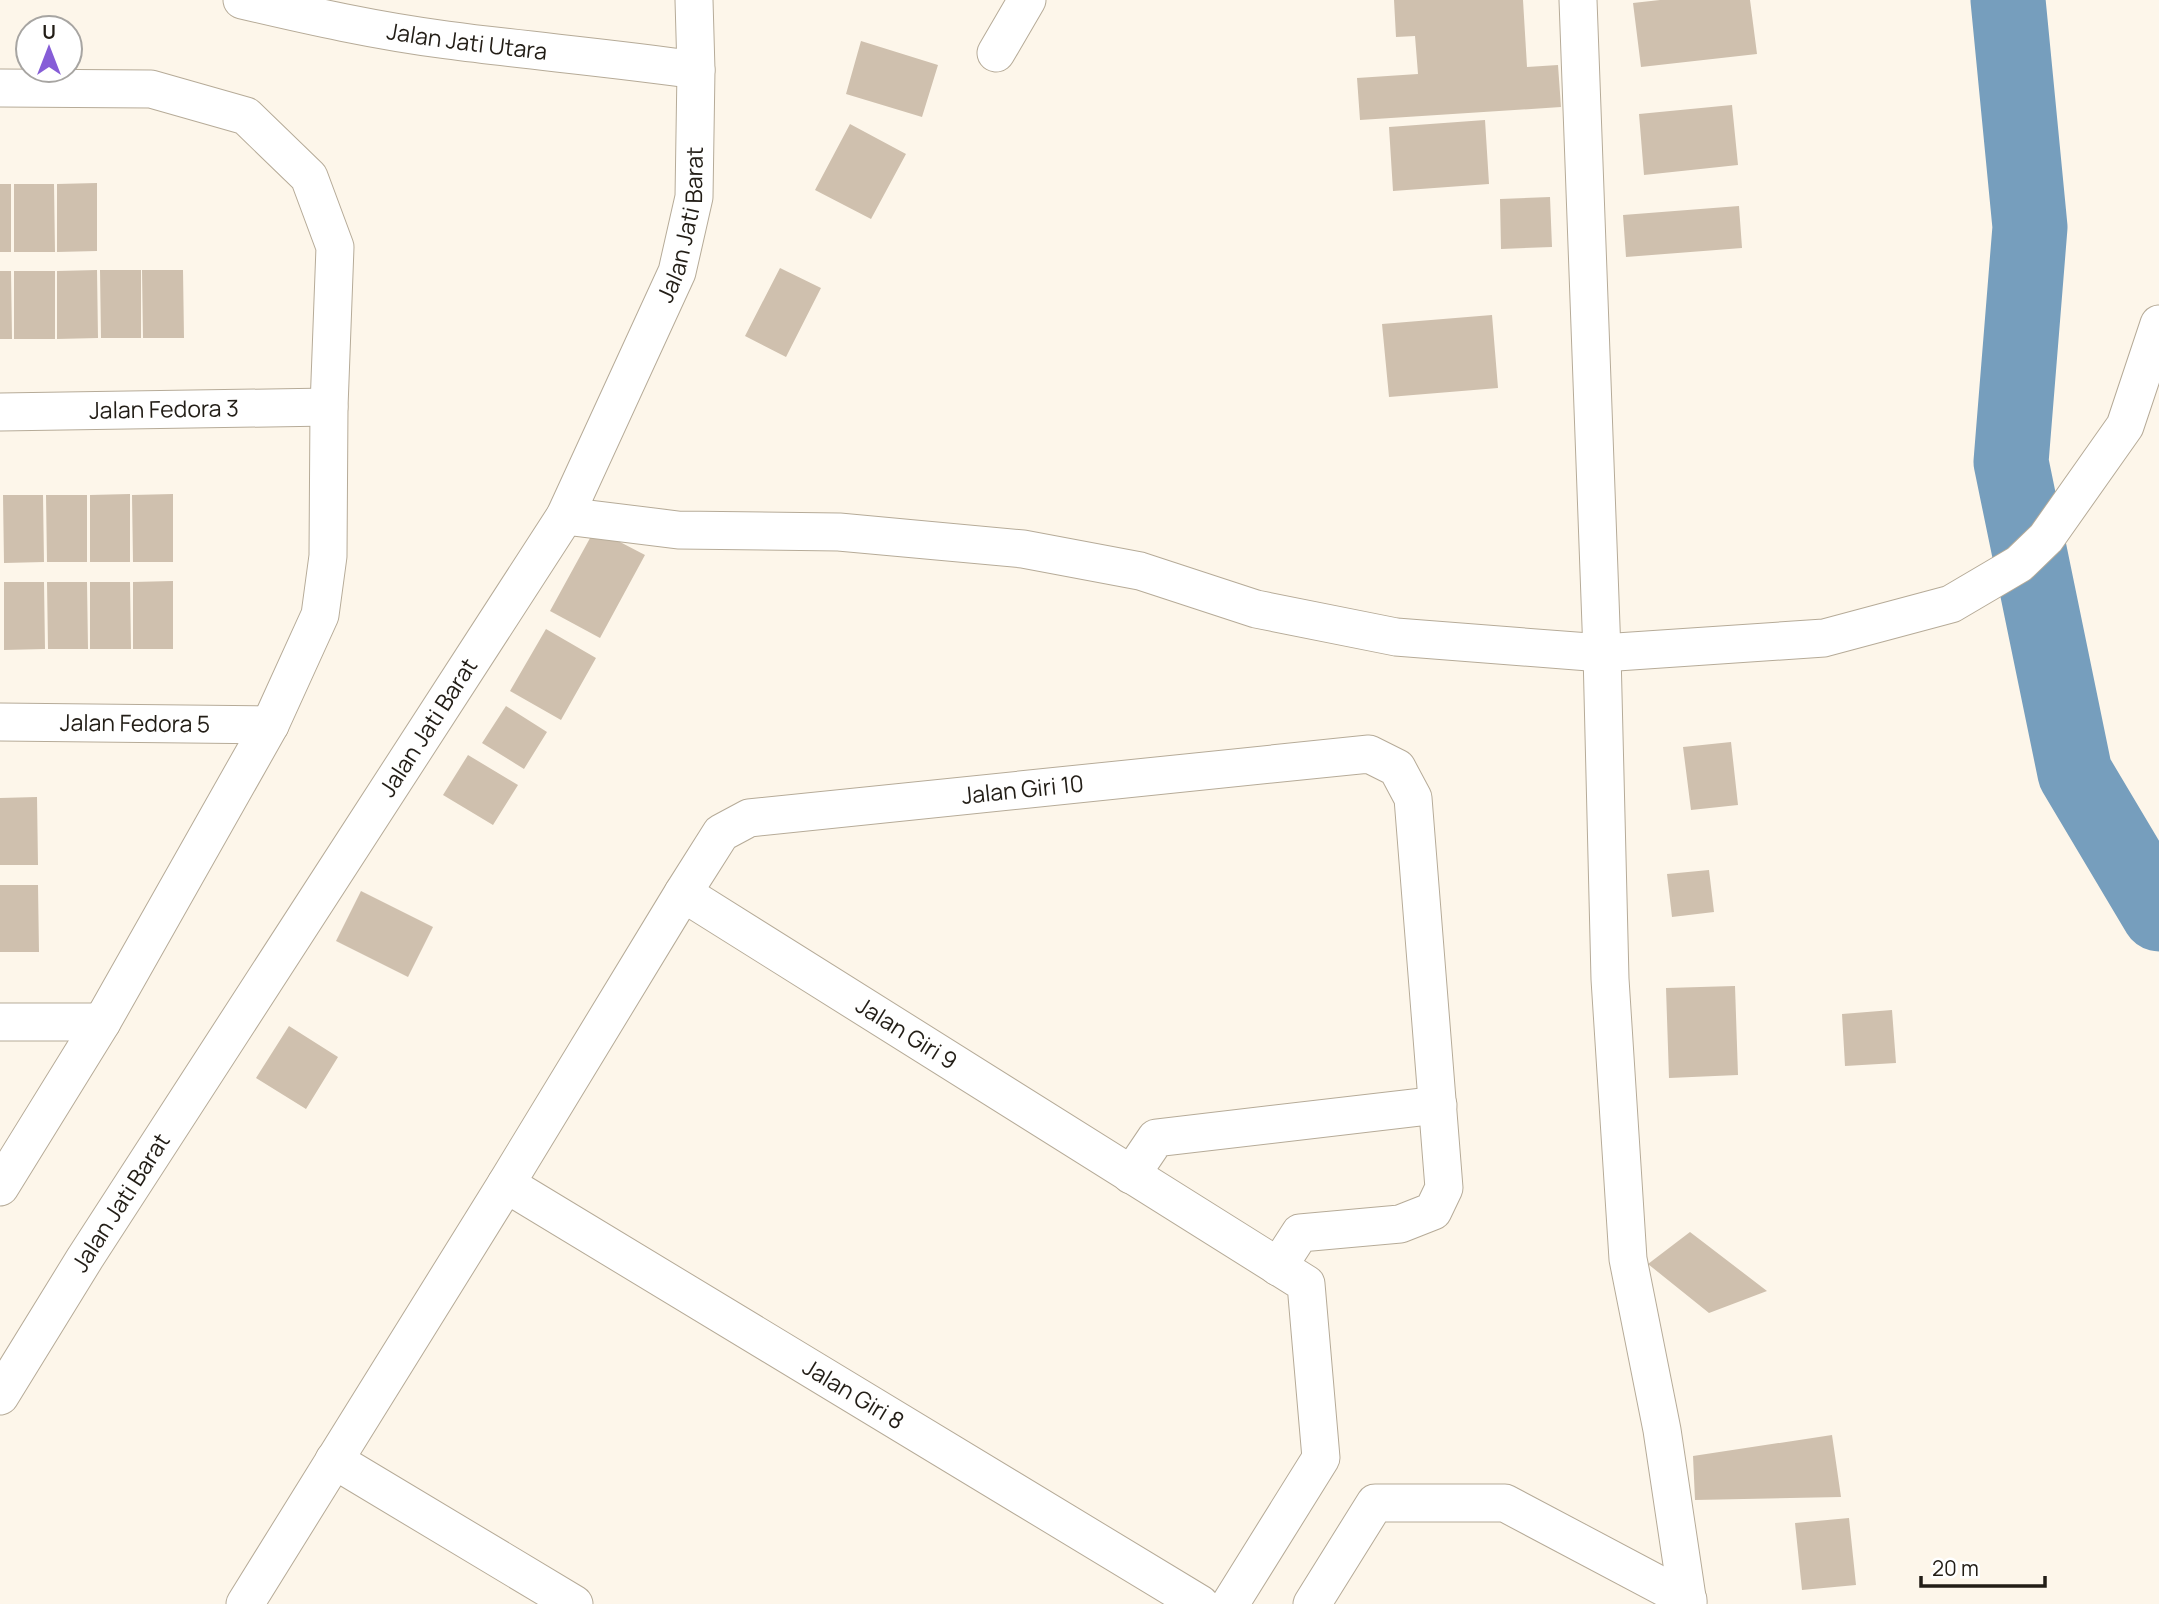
<svg xmlns="http://www.w3.org/2000/svg" width="2159" height="1604" viewBox="0 0 2159 1604" font-family="Manrope,sans-serif">
<style>
.lines{fill:none;stroke-linecap:round;stroke-linejoin:round}
.river{stroke:#769ebd;stroke-width:75}
.building{fill:#cfc0ae}
.street-casing{stroke:#b6ab98;stroke-width:39}
.street{stroke:#fff;stroke-width:37}
.labels{text-anchor:middle;stroke-width:7;stroke-linejoin:round;paint-order:stroke}
.street-label{font-size:23px;fill:#221d16;stroke:#fff}
</style>
<rect width="100%" height="100%" fill="#fdf6ea"/>
<g class="lines">
<path class="river" d="M2008,0L2030,227L2011,462L2075,773L2159,914"/>
</g>
<path class="building" d="M1394,0H1523L1527,67L1558,65L1561,107L1360,120L1357,78L1418,74L1415,36L1396,37Z
M1660,0H1750L1757,54L1641,67L1633,3Z
M861,41L938,65L922,117L846,94Z
M1732,105L1738,165L1644,175L1639,114Z
M1485,120L1489,184L1393,191L1389,127Z
M850,124L906,154L871,219L815,190Z
M97,183V251L57,252V184Z
M0,184H11V252H0Z
M14,184H54L55,252H14Z
M1550,197L1552,247L1501,249L1500,199Z
M1739,206L1742,248L1626,257L1623,215Z
M780,268L821,288L786,357L745,336Z
M97,270L98,338L57,339V271Z
M100,270H141V338H101Z
M142,270H183L184,338H143Z
M0,271H11L12,339H0Z
M14,271H55V339H14Z
M1492,315L1498,388L1389,397L1382,324Z
M130,494V562H90V495Z
M173,494V562H133L132,495Z
M3,495H43L44,562L4,563Z
M46,495H87V562H47Z
M595,529L645,555L600,638L550,611Z
M173,581V649H133V582Z
M4,582H44L45,649L4,650Z
M47,582H87L88,649H48Z
M90,582H130L131,649H90Z
M546,629L596,658L561,720L510,691Z
M506,706L547,732L524,769L482,743Z
M1731,742L1738,805L1691,810L1683,747Z
M468,755L518,785L493,825L443,795Z
M37,797L38,865H0V798Z
M1709,870L1714,912L1672,917L1667,874Z
M0,885H38L39,952H0Z
M361,891L433,927L408,977L336,941Z
M1735,986L1738,1075L1669,1078L1666,988Z
M1892,1010L1896,1063L1845,1066L1842,1014Z
M289,1026L338,1057L306,1109L256,1078Z
M1690,1232L1767,1291L1709,1313L1648,1264Z
M1832,1435L1841,1497L1695,1500L1693,1456Z
M1849,1518L1856,1585L1802,1590L1795,1523Z"/>
<g class="lines">
<defs>
<g id="street">
<path id="s1" d="M242,0C310,16 377,31 447,40C530,51 613,58 696,70"/>
<path d="M1578,0L1602,653L1610,979L1628,1259L1662,1430L1688,1604"/>
<path d="M996,53L1027,0"/>
<path d="M0,88L151,89L246,116L309,177L335,247L329,407L328,556L320,615L270,725L102,1022L0,1187"/>
<path id="s2" d="M0,412L329,407"/>
<path d="M565,516L678,530L839,532L1023,549L1140,571L1256,609L1396,637L1602,653L1824,638L1951,604L2019,564L2046,538L2125,426L2159,324"/>
<path id="s3" d="M0,722L270,725"/>
<path id="s4" d="M683,893L1306,1284L1321,1458L1230,1604"/>
<path d="M0,1022H102"/>
<path d="M1131,1175L1156,1138L1438,1105"/>
<path id="s5" d="M506,1184L1200,1604"/>
<path id="s6" d="M0,1396L85,1258L565,516L677,272L694,197L696,70L694,0"/>
<path d="M334,1460L574,1604"/>
<path id="s7" d="M245,1604L506,1184L683,893L721,833L749,818L1369,754L1397,768L1413,798L1444,1188L1433,1211L1400,1224L1300,1233L1278,1267"/>
<path d="M1312,1604L1375,1503H1505L1688,1600"/>
</g>
</defs>
<use href="#street" class="street-casing"/>
<use href="#street" class="street"/>
</g>
<g class="labels">
<g class="street-label">
<text dy="8" stroke="none"><textPath href="#s1" startOffset="229">Jalan Jati Utara</textPath></text>
<text dy="8" stroke="none"><textPath href="#s6" startOffset="1362">Jalan Jati Barat</textPath></text>
<text dy="8" stroke="none"><textPath href="#s2" startOffset="164">Jalan Fedora 3</textPath></text>
<text dy="8" stroke="none"><textPath href="#s3" startOffset="135">Jalan Fedora 5</textPath></text>
<text dy="8" stroke="none"><textPath href="#s6" startOffset="794">Jalan Jati Barat</textPath></text>
<text dy="8" stroke="none"><textPath href="#s7" startOffset="1213">Jalan Giri 10</textPath></text>
<text dy="8" stroke="none"><textPath href="#s4" startOffset="264">Jalan Giri 9</textPath></text>
<text dy="8" stroke="none"><textPath href="#s6" startOffset="228">Jalan Jati Barat</textPath></text>
<text dy="8" stroke="none"><textPath href="#s5" startOffset="406">Jalan Giri 8</textPath></text>
</g>
</g>
<g transform="translate(49 49)"><circle r="33" fill="#ffffff" stroke="#a7a5a2" stroke-width="2"/>
<path d="M0-5L12 26L0 18L-12 26Z" fill="#865dd7"/>
<text y="-10" font-size="19" font-weight="bold" text-anchor="middle" fill="#221d16">U</text>
</g>
<path d="M1921 1576v10h124v-10" fill="none" stroke="#221d16" stroke-width="3.5"/>
<text x="1932" y="1576" font-size="21" fill="#221d16" stroke="#ffffff" stroke-width="5" paint-order="stroke">20 m</text>
</svg>
